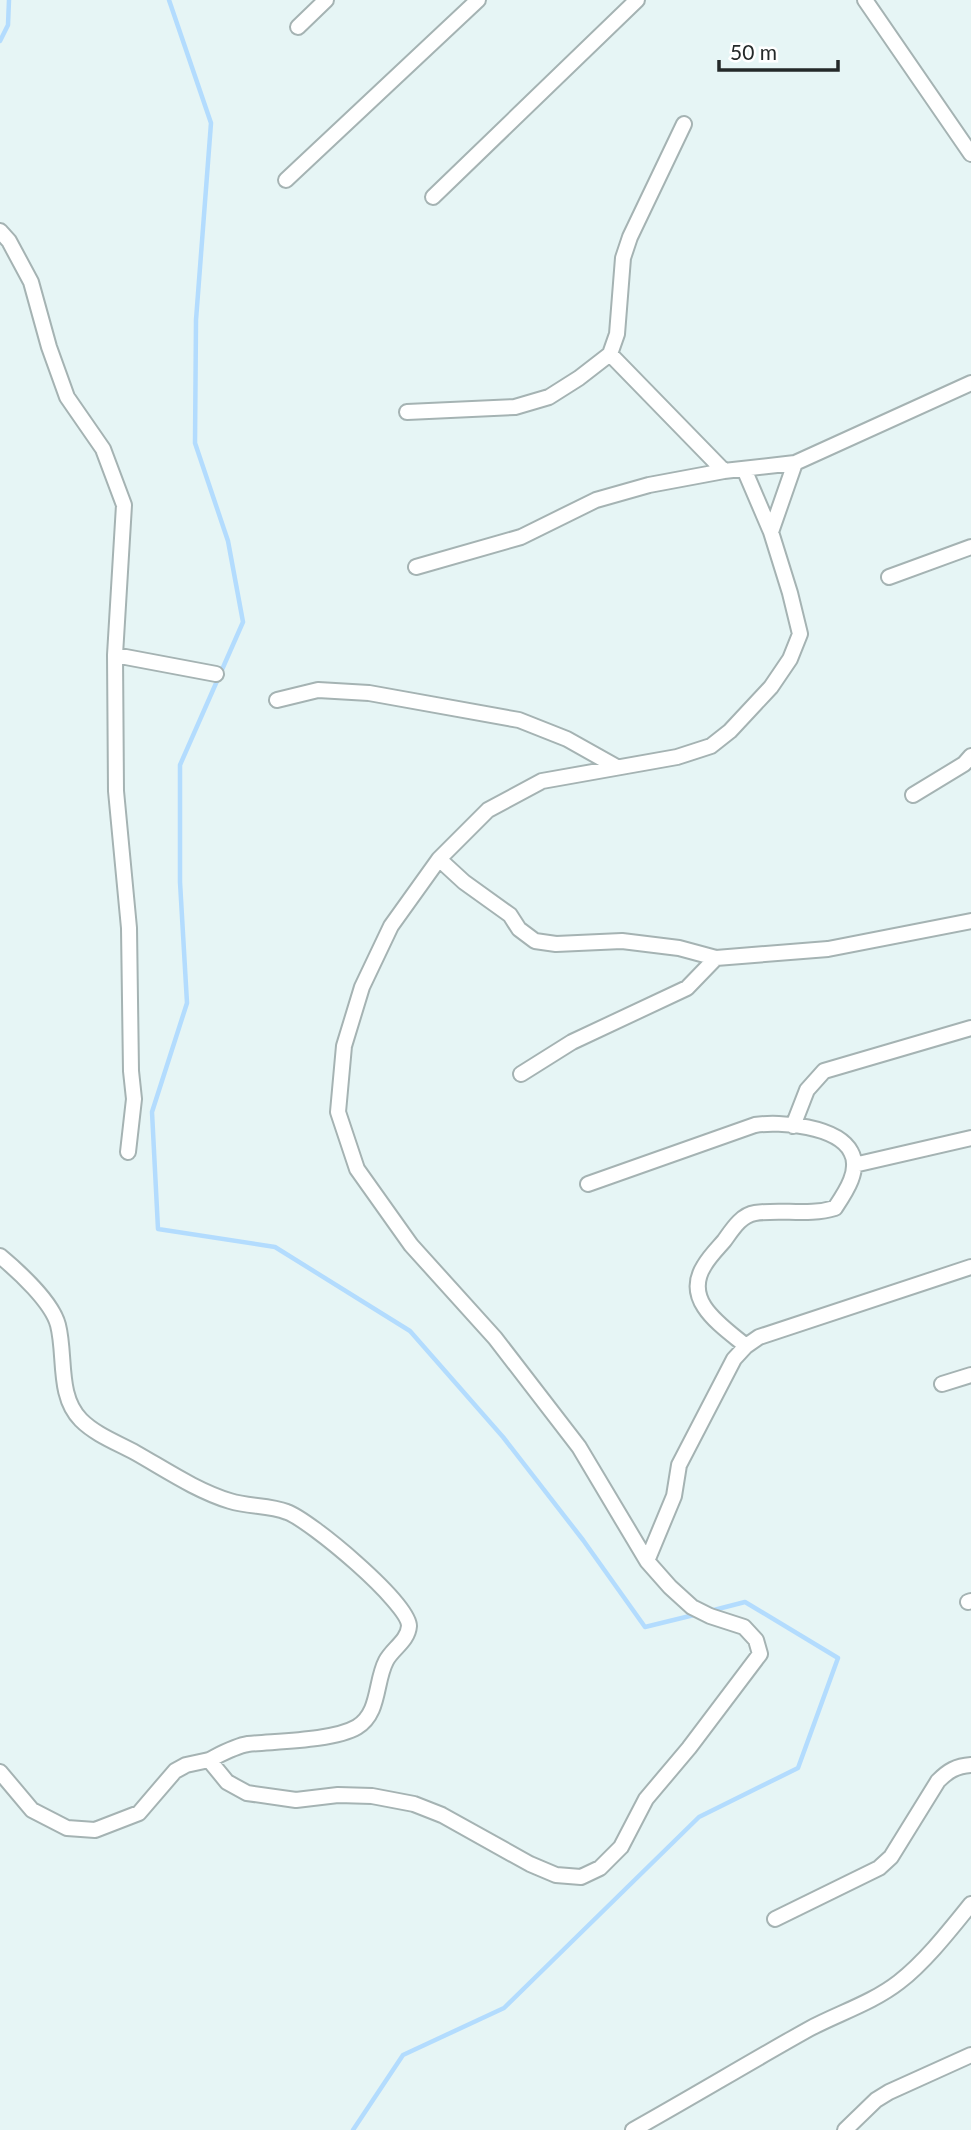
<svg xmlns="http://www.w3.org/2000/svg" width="971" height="2130" viewBox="0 0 971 2130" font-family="Lato,sans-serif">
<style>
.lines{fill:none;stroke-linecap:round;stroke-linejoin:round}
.stream{stroke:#b3dcfe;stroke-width:4.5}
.street-casing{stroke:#a5b3b3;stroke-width:18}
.street{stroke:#fff;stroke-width:14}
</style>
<rect width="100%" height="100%" fill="#e6f5f5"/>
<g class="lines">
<path class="stream" d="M169,0L211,123L196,320L195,443L228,541L243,622L180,765V882L187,1003L152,1112L158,1229L275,1247L410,1331L503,1437L583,1540L645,1627L698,1614
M0,41L8,25L9,0
M353,2130L403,2055L504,2008L699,1817L798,1768L838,1658L745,1602L710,1611"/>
<defs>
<path id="street" d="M865,0L971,154
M298,27L326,0
M286,180L478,0
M433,197L637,0
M0,231L9,241L31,282L49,347L67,397L103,449L124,505L115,655L216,674
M610,354L724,471
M407,412L515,407L549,397L579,378L610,354L617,334L623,258L630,237L684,124
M771,532L795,463
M416,567L521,537L596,500L649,485L724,471L795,463L971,383
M889,577L971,547
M115,655L116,791L129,928L131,1071L134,1099L128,1152
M277,700L318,690L369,693L519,720L567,739L617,767
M913,795L964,764L971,756
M439,859L464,882L510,915L519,929L535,941L556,944L622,941L679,948L716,958L828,949L971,921
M521,1074L572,1042L687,988L716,958
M793,1126L807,1090L824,1071L971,1028
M854,1165L971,1138
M588,1184L755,1125C780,1121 838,1126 851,1152C861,1170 845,1193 835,1208C809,1216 782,1209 755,1213C741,1215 732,1230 724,1241C717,1249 709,1257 704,1266C682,1301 722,1326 746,1346
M0,1256C18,1271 52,1302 58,1325C66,1356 57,1396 81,1420C96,1435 118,1443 136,1453C166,1470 197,1491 230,1501C249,1507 269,1505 287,1512C310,1520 409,1603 409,1626C408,1641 392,1649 386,1661C375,1682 380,1713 357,1727C333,1741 276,1741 248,1744C235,1746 221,1754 209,1760
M942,1384L971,1375
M647,1561L674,1496L679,1465L734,1359L746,1346L759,1337L971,1267
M968,1602L971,1601
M0,1772L32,1810L67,1828L95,1830L139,1813L175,1771L186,1765L209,1760L227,1782L247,1793L296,1800L338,1795L372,1796L414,1804L442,1815L530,1864L556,1875L581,1877L600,1868L621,1847L646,1799L689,1748L760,1654L756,1640L744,1627L710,1616L692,1607L670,1587L647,1561L579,1447L495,1338L411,1245L357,1169L338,1112L344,1046L362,987L391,926L439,859L488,810L542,781L677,757L711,746L730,731L771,687L790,659L800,634L790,593L771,532L744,469
M775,1919L879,1868L891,1857L938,1781C948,1771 956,1766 971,1765
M633,2130C692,2097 750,2062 809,2029C839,2013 872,2003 899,1982C925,1962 950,1930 971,1904
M845,2130L876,2100L889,2092L971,2055"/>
</defs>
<use href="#street" class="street-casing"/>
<use href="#street" class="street"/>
</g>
<path d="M719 60v10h119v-10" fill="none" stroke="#242929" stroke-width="3.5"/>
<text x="730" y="60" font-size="21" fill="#242929" stroke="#ffffff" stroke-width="5" paint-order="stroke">50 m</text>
</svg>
